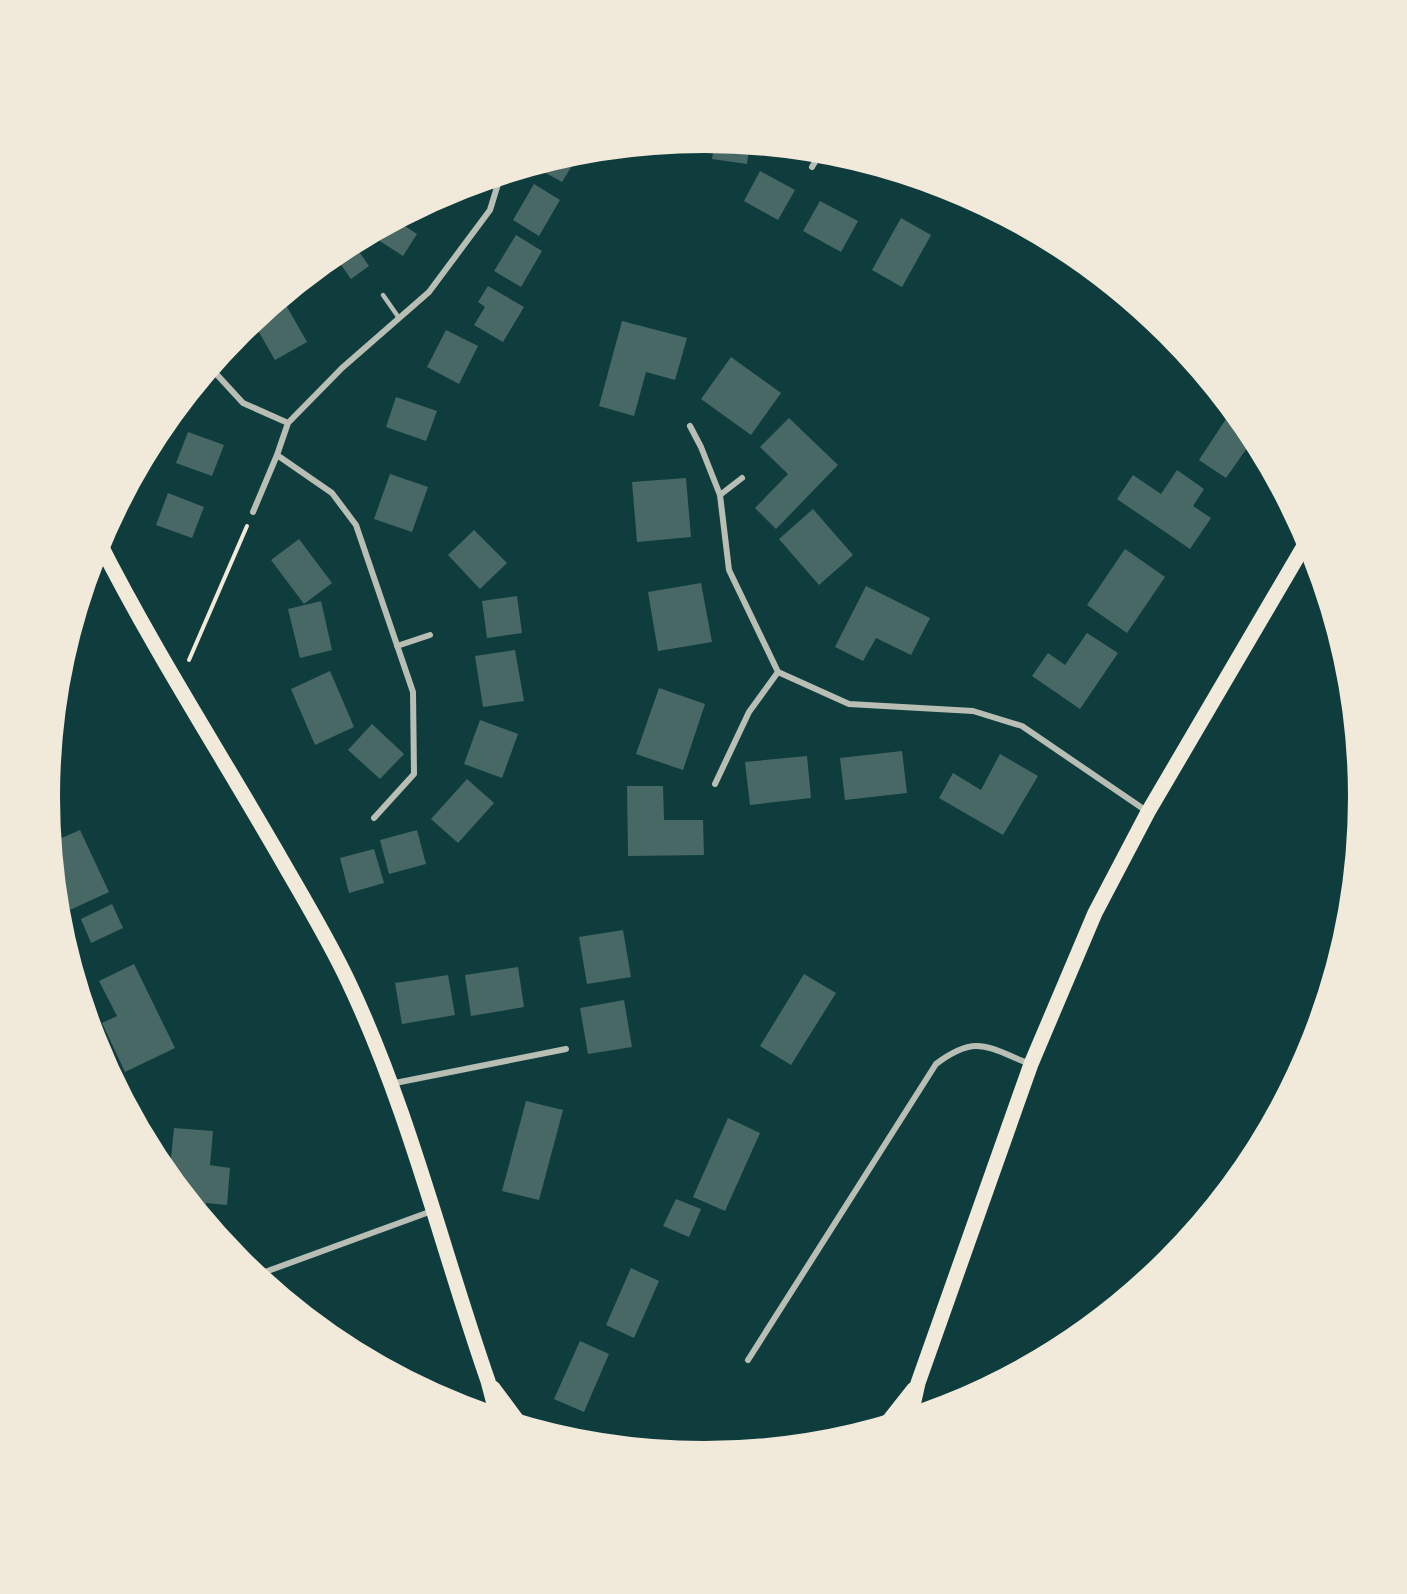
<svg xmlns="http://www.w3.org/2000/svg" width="1407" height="1594" viewBox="0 0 1407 1594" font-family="Roboto,sans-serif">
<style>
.building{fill:#486865}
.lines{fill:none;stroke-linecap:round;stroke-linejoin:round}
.path{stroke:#f1e9da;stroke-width:4}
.service{stroke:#b8beb3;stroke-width:4.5}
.minor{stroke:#b8beb3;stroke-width:6}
.primary{stroke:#f1e9da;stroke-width:15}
.rim{fill:none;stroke:#f1e9da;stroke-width:8}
</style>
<rect width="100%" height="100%" fill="#0f3d3e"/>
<path class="building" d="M715,140L750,143L747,164L712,159Z
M575,151H581L562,182L535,167L538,163Z
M760,171L795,190L778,220L744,201Z
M534,184L560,200L539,236L513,220Z
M820,201L858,221L841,252L803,231Z
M901,218L931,235L902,287L872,270Z
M394,219L417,234L403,256L369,234Z
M516,235L542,251L521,287L494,271Z
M355,246L369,266L351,279L337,259Z
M488,286L524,307L503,342L474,325L485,307L478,302Z
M282,298L307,342L275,360L252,320Z
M622,321L687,338L675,380L646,372L634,416L599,406Z
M446,330L478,346L459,384L427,367Z
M731,357L781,393L751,435L701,399Z
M396,397L437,411L426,441L386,427Z
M789,418L838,465L776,529L755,508L788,474L760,447Z
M1226,419L1254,438L1226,478L1199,460Z
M188,432L224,445L212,476L176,463Z
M1177,470L1204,489L1193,506L1211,518L1190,549L1117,499L1133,475L1161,494Z
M390,474L428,487L412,532L374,519Z
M686,478L691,537L637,542L632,482Z
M168,493L204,507L192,538L156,525Z
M813,509L853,555L819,585L779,539Z
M474,530L507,563L480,589L448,555Z
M299,539L332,583L304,604L271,560Z
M1125,549L1165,577L1127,633L1087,605Z
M701,583L712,642L658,651L648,592Z
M866,586L930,618L911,655L876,638L863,661L835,647Z
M517,596L522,633L487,638L482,601Z
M321,601L332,650L300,658L288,609Z
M1087,633L1118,653L1080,709L1032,676L1048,653L1065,665Z
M515,650L524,701L483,707L475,656Z
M330,671L354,727L315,745L291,689Z
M659,688L705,704L683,770L636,754Z
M480,720L518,734L502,778L464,764Z
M372,724L404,754L380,779L348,750Z
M902,751L907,793L845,800L840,758Z
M1000,754L1038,776L1003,835L939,798L953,773L981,790Z
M807,756L811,798L750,805L745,762Z
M467,779L494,803L458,843L431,819Z
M627,786H663L664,820H703L704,855L628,856Z
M80,830L109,892L70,910L52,869L50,843Z
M417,830L426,864L389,874L380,840Z
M374,849L384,883L349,893L340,858Z
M112,904L123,928L91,943L81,919Z
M623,930L631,977L587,984L579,937Z
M134,964L175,1048L125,1072L102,1023L117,1016L99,981Z
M518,967L524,1007L471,1016L465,975Z
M804,974L836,993L791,1065L760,1046Z
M448,975L455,1015L402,1024L395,983Z
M624,1000L632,1047L588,1054L580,1008Z
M526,1101L563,1110L539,1200L502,1191Z
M728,1118L760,1133L725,1211L693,1197Z
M174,1128L213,1131L210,1165L230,1168L227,1205L206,1203L204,1222L169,1179Z
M676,1199L701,1209L689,1237L663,1226Z
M631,1268L659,1281L634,1338L606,1325Z
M580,1341L609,1354L584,1412L554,1399Z"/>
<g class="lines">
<path class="path" d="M189,660L247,526"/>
<path class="service" d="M383,295L399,318"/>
<path class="minor" d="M812,167L822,150
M209,366L243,403L288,423
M690,426L701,447L720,495L729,570L778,672L849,704L973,711L1022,726L1148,812
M277,455L332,493L356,525L413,692L414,774L374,818
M720,495L742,478
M253,512L277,455L288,423L342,368L429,292L490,210L501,174
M397,646L430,635
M715,784L749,712L778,672
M390,1084L566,1049
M254,1276L432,1211
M748,1360L936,1064C976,1034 987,1047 1030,1064"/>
<path class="primary" d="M98,540C152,647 217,748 277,852C302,896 328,938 349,983C409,1110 442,1249 488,1381L498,1419
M493,1388L522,1427
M910,1419L918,1383L1031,1064L1095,913L1148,812L1308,539
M884,1427L914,1389"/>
</g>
<path d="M0 0H1407V1594H0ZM56 797a648 648 0 1 1 1296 0a648 648 0 1 1-1296 0Z" fill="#f1e9da" fill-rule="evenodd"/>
<path class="rim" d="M56 797a648 648 0 1 1 1296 0a648 648 0 1 1-1296 0Z"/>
</svg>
